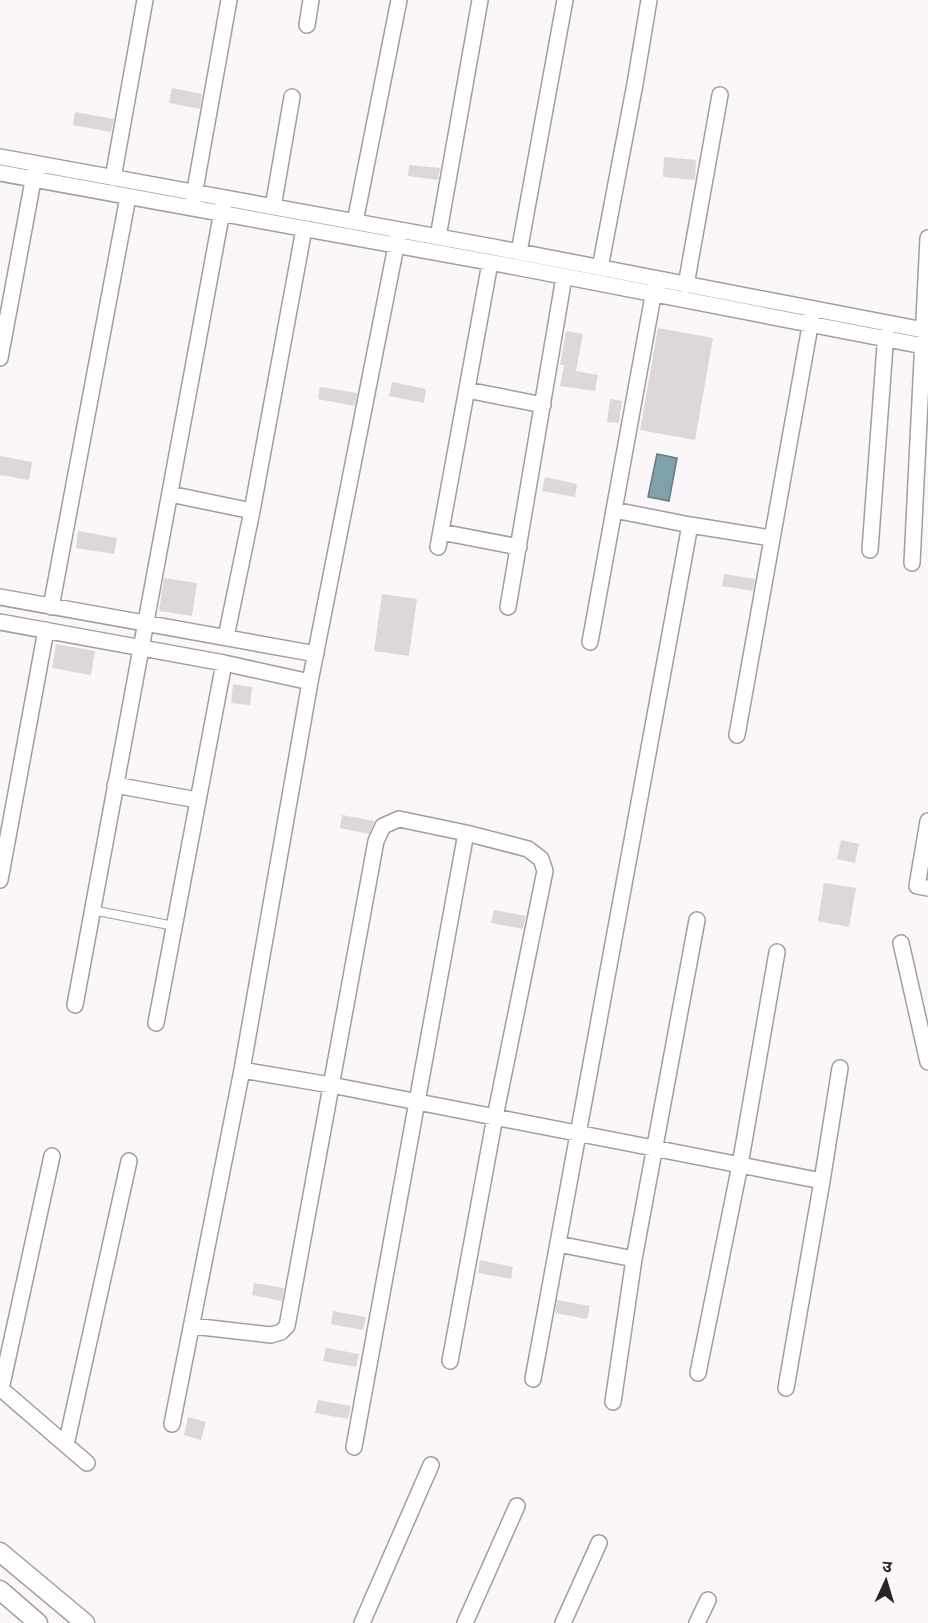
<svg xmlns="http://www.w3.org/2000/svg" width="928" height="1623" viewBox="0 0 928 1623" font-family="'PT Serif','Noto Sans Devanagari',serif">
<style>
.water{fill:#7fa2aa;stroke:#647c82;stroke-width:1.5}
.building{fill:#ddd7d9}
.lines{fill:none;stroke-linecap:round;stroke-linejoin:round}
.service-casing{stroke:#a19da0;stroke-width:10}
.minor-casing{stroke:#a19da0;stroke-width:18}
.tertiary-casing{stroke:#a19da0;stroke-width:21}
.service{stroke:#fff;stroke-width:8}
.minor{stroke:#fff;stroke-width:15}
.tertiary{stroke:#fff;stroke-width:18}
</style>
<rect width="100%" height="100%" fill="#fbf6fa"/>
<path class="water" d="M657,454L677,458L669,501L648,497Z"/>
<path class="building" d="M172,88L202,94L200,109L169,103Z
M75,112L114,119L111,132L73,125Z
M664,157L696,160L695,180L663,177Z
M409,165L440,168L438,180L408,176Z
M658,328L713,338L695,440L640,430Z
M566,331L583,334L576,371L598,375L595,391L560,386L564,365H560Z
M392,382L426,389L424,403L389,396Z
M320,387L357,393L355,406L318,399Z
M610,399L622,401L619,423L607,422Z
M0,456L32,462L29,480L0,475Z
M545,477L577,484L575,497L542,491Z
M78,531L117,538L114,554L76,548Z
M724,574L755,579L753,591L722,586Z
M164,578L197,583L192,616L159,611Z
M382,594L417,599L409,656L374,651Z
M56,644L95,651L91,675L52,668Z
M233,684L252,687L250,705L231,703Z
M342,815L375,821L369,834L340,828Z
M841,840L859,844L855,863L837,859Z
M824,883L856,888L849,927L818,921Z
M494,910L526,916L523,929L491,923Z
M480,1260L513,1267L511,1279L478,1273Z
M254,1283L284,1288L282,1301L252,1295Z
M557,1300L590,1306L587,1319L555,1313Z
M333,1311L366,1317L363,1330L331,1324Z
M326,1348L359,1354L356,1367L323,1361Z
M318,1400L351,1406L348,1419L315,1413Z
M188,1417L206,1422L201,1440L184,1435Z"/>
<g class="lines">
<defs>
<path id="service" d="M92,910L174,926"/>
<path id="minor" d="M307,25L311,0
M0,157L493,247L928,331
M0,173L516,267L928,347
M113,178L145,0
M193,201L229,0
M273,207L292,97
M355,222L399,0
M438,237L480,0
M519,252L565,0
M600,268L635,84L649,0
M686,285L720,95
M0,358L35,170
M467,390L543,405
M170,494L252,511
M614,510L690,525L771,538
M441,532L519,547
M438,547L490,263
M870,550L886,332
M912,563L928,238
M0,597L316,654
M51,607L128,197
M508,607L564,277
M0,622L224,663L310,682
M226,637L252,511L304,229
M590,642L655,285
M737,735L812,315
M115,785L197,800
M928,821L917,886L928,888
M0,880L46,630
M901,943L928,1062
M75,1005L223,206
M156,1023L224,663
M242,1070L310,682L398,236
M822,1181L840,1068
M558,1244L634,1259
M192,1326L271,1335L281,1332L287,1326L376,841L383,826L399,819L466,833L528,849L541,859L545,871L495,1117L450,1361
M698,1373L740,1165L777,952
M533,1379L690,525
M0,1388L87,1463
M1,1389L52,1156
M613,1402L634,1259L697,920
M172,1424L242,1070L331,1085L822,1181L786,1388
M66,1445L129,1161
M354,1447L466,833
M362,1623L431,1465
M465,1623L517,1506
M563,1623L599,1543
M697,1623L708,1600"/>
<path id="tertiary" d="M0,1552L85,1623
M0,1590L38,1623"/>
</defs>
<use href="#service" class="service-casing"/>
<use href="#minor" class="minor-casing"/>
<use href="#tertiary" class="tertiary-casing"/>
<use href="#service" class="service"/>
<use href="#minor" class="minor"/>
<use href="#tertiary" class="tertiary"/>
</g>
<g transform="translate(886 1581) rotate(4)" stroke="#fbf6fa" stroke-width="4.5" paint-order="stroke">
<path d="M0-4.5L10 22L0 15L-10 22Z" fill="#262425"/>
<text y="-9" font-size="16" font-weight="bold" text-anchor="middle" fill="#262425">उ</text>
</g>
</svg>
